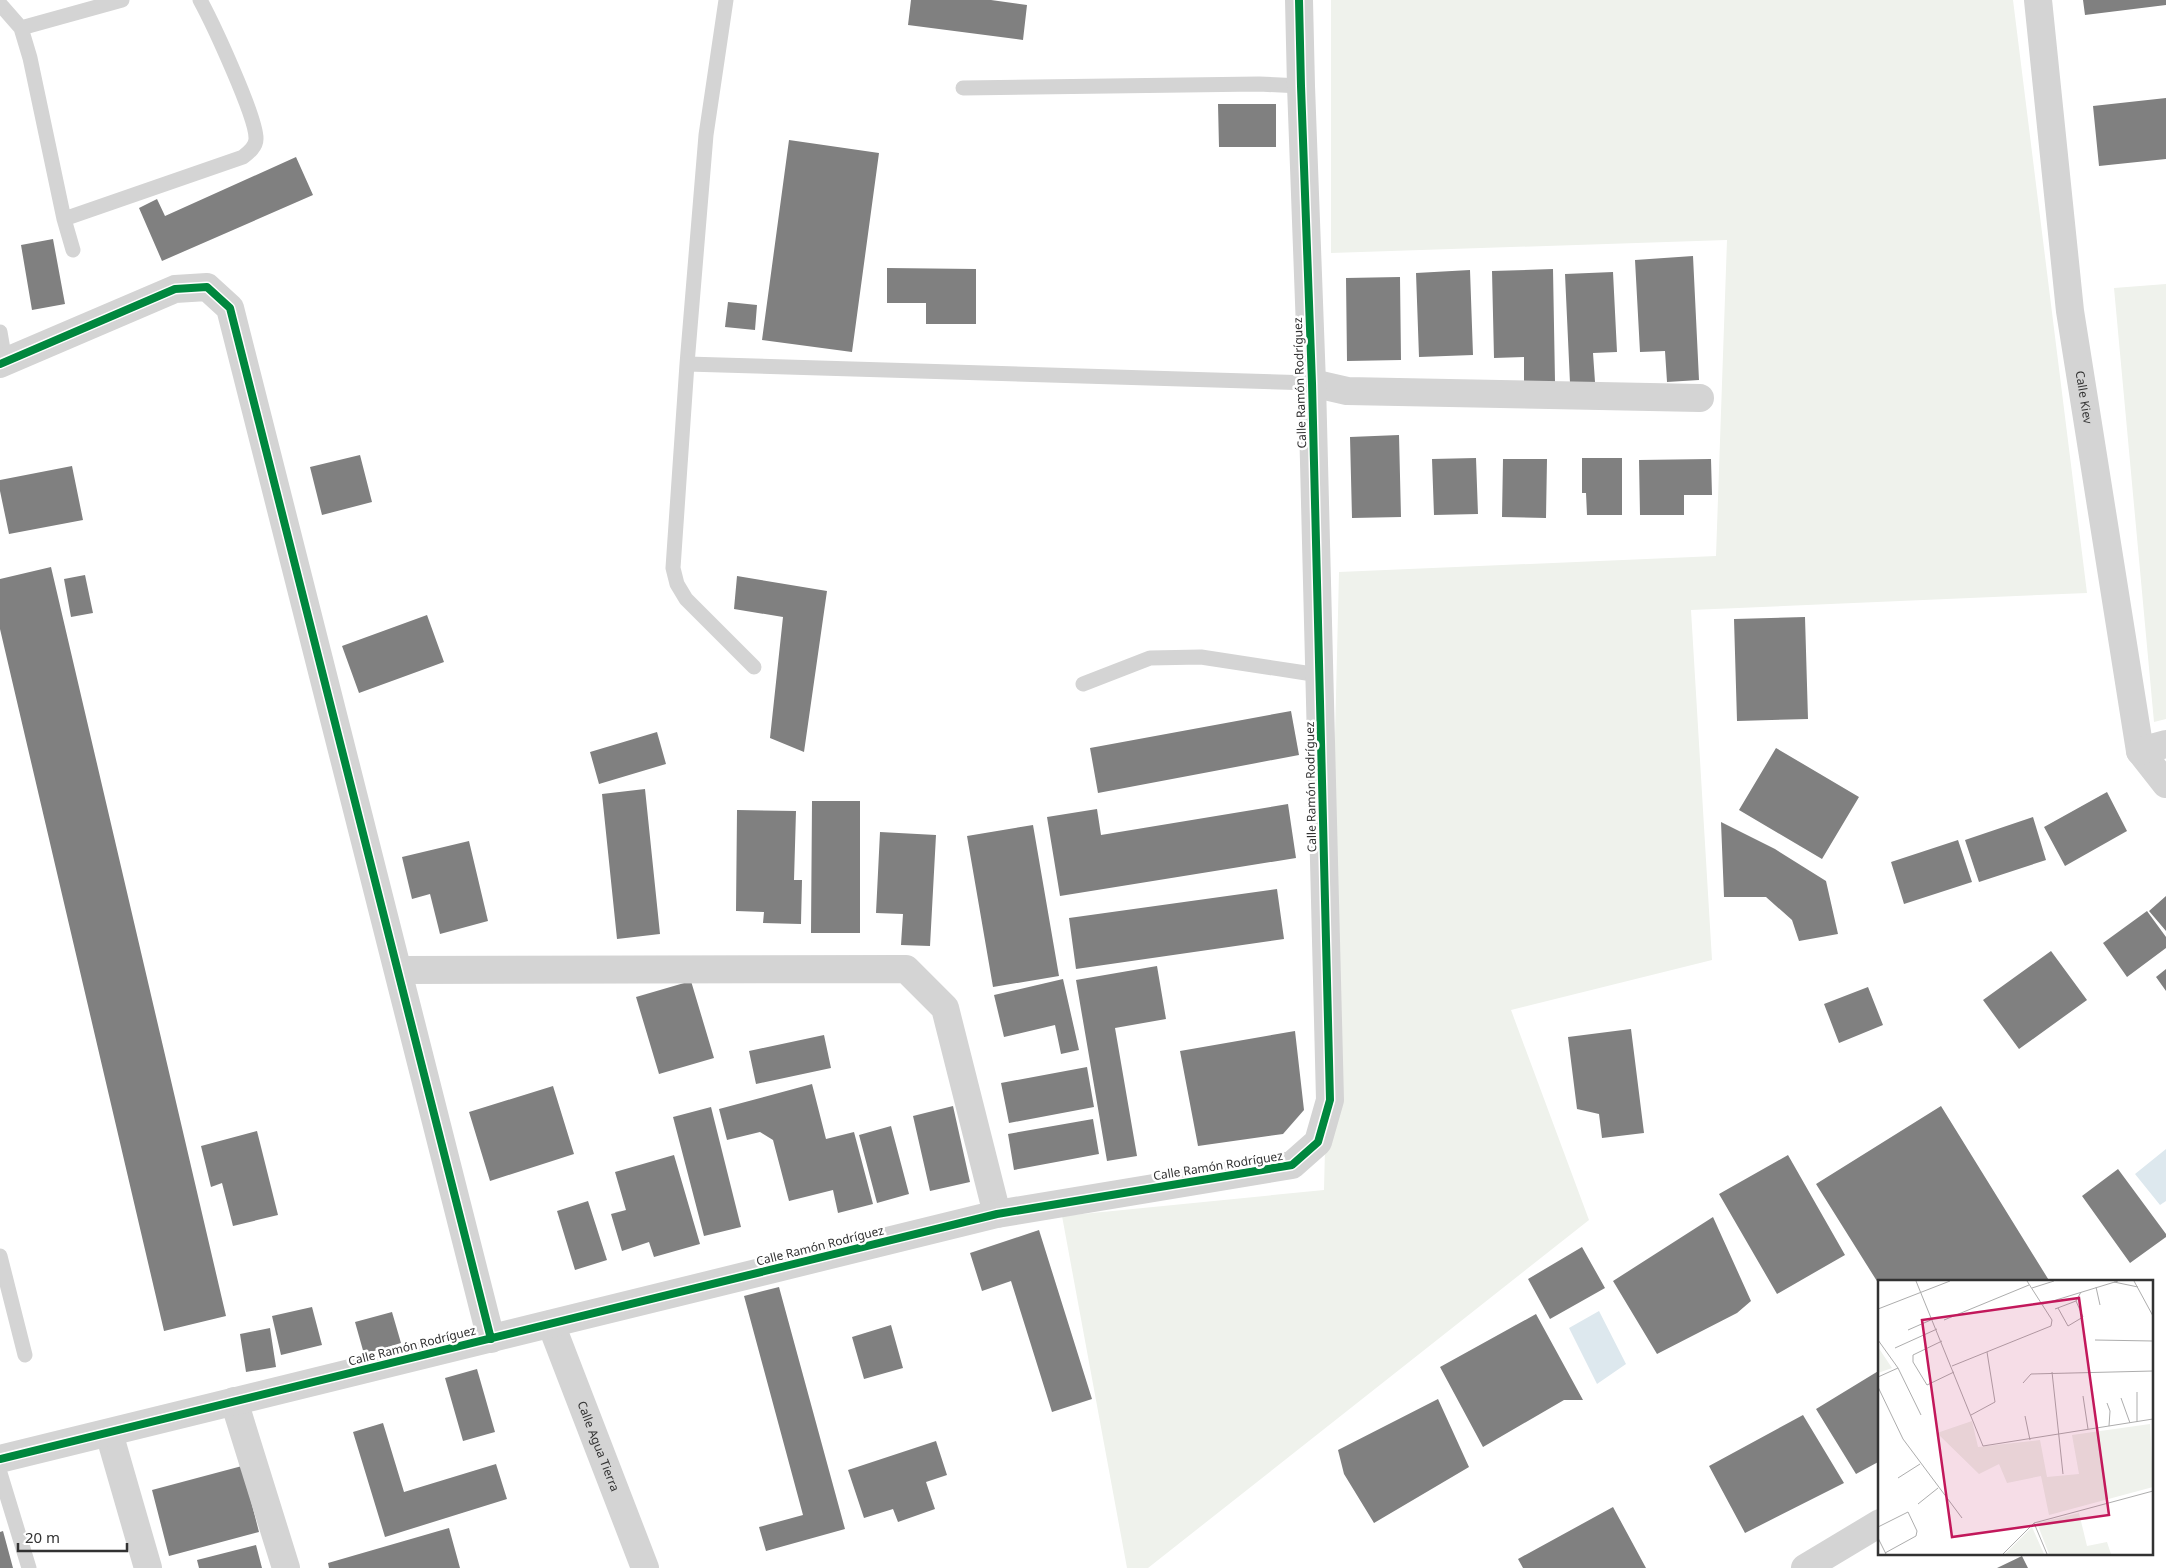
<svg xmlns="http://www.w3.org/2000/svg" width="2166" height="1568" viewBox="0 0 2166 1568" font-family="'Noto Sans',sans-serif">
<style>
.green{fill:#eff2ec}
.water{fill:#dde8ee}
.building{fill:#808080}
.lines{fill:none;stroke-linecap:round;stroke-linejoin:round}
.lane{stroke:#d4d4d4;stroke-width:15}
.street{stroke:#d4d4d4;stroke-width:28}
.cycleway-casing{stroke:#fff;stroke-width:11}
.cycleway{stroke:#00873e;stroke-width:8}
.labels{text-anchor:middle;stroke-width:5;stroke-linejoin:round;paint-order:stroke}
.street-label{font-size:12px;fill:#323232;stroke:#fff}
.inset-road{fill:none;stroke:#adadad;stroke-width:1}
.view{fill:#c2185b;fill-opacity:0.15;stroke:#c2185b;stroke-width:2.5}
.inset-edge{fill:none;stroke:#323232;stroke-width:2.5}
</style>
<rect width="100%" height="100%" fill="#fff"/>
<path class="green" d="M1331,0H2013L2087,593L1691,610L1712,960L1511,1010L1589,1220L1148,1568H1127L1062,1216L1324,1190L1339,572L1716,556L1727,240L1331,253Z
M2166,284V719L2154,722L2114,288Z"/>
<path class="water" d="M2166,1149V1201L2160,1205L2135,1174Z
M1599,1311L1626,1364L1597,1384L1569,1328Z"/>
<path class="building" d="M911,0H991L1027,5L1023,40L908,25Z
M2083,0H2166V5L2085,15Z
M2166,98V159L2099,166L2093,106Z
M1218,104H1276V147H1219Z
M789,140L879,153L852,352L762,340Z
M296,157L313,195L162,261L139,208L157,199L165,216Z
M53,239L65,304L32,310L21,245Z
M1693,256L1699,380L1667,382L1665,351L1640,352L1635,260Z
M887,268L976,269V324H926V303H887Z
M1553,269L1555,382L1524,383V357L1494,358L1492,271Z
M1470,270L1473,355L1419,357L1416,273Z
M1613,272L1617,352L1593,353L1595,382L1570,383L1565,274Z
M1400,277L1401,360L1347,361L1346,278Z
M728,302L757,305L755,330L725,327Z
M1399,435L1401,517L1352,518L1350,437Z
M360,455L372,502L322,515L310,467Z
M1476,458L1478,514L1434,515L1432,459Z
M1582,458H1622V515H1587L1586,493H1582Z
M1503,459H1547L1546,518L1502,517Z
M1711,459L1712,495H1684V515H1640L1639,460Z
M72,466L83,520L9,534L0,491V480Z
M51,567L226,1316L164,1331L0,629V579Z
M85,575L93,613L71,617L64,579Z
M737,576L827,591L804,752L770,738L783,617L734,609Z
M427,615L444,662L359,693L342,646Z
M1805,617L1808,719L1737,721L1734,619Z
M1291,711L1299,755L1098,793L1090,748Z
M657,732L666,764L599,784L590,752Z
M1776,748L1859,797L1822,859L1739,810Z
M645,789L660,934L617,939L602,794Z
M2107,792L2127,831L2065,866L2044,827Z
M812,801H860V933H811Z
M1288,804L1296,858L1060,896L1047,817L1097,809L1101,835Z
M737,810L796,811L794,880H802L801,924L763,923L764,912L736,911Z
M2033,817L2046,860L1979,882L1965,840Z
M1721,822L1775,849L1826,881L1838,934L1799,941L1792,920L1766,897H1724Z
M1033,825L1059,976L993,987L967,836Z
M880,832L936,835L930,946L901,945L903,914L876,913Z
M1958,840L1972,882L1904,904L1891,862Z
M469,841L488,921L440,934L430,894L412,899L402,857Z
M1277,889L1284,939L1076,969L1069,918Z
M2166,896V931L2149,911Z
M2147,911L2166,937V948L2127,977L2103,943Z
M2051,951L2087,1000L2019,1049L1983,1000Z
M1157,966L1166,1019L1115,1028L1137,1156L1107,1161L1076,980Z
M2166,969V991L2156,977Z
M1063,979L1079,1050L1061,1054L1055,1025L1004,1037L994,995Z
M691,981L714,1058L659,1074L636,997Z
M1868,987L1883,1025L1839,1043L1824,1004Z
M1631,1029L1644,1133L1602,1138L1599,1114L1577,1109L1568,1037Z
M1295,1031L1304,1110L1283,1134L1198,1146L1180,1051Z
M824,1035L831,1068L756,1084L749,1051Z
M1087,1067L1094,1107L1009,1123L1001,1083Z
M812,1084L826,1139L854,1132L873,1204L838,1213L833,1190L789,1201L773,1140L760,1132L727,1140L719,1109Z
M553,1086L574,1154L490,1181L469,1112Z
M953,1106L970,1182L930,1191L913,1116Z
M1941,1106L2050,1282H1880V1286L1816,1184Z
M711,1107L741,1227L704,1236L673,1117Z
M1093,1119L1099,1154L1014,1170L1008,1134Z
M891,1126L909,1194L877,1203L859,1135Z
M257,1131L278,1215L233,1226L222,1183L211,1187L201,1146Z
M674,1155L700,1244L654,1257L649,1242L622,1251L611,1214L626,1210L615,1172Z
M1788,1155L1845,1255L1777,1294L1719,1194Z
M2118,1169L2166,1234V1237L2130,1263L2082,1196Z
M588,1201L607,1260L575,1270L557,1211Z
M1713,1217L1751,1301L1737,1313L1657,1354L1613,1281Z
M1039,1230L1092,1399L1052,1412L1011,1281L982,1291L970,1253Z
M1582,1247L1605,1288L1550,1319L1528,1279Z
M779,1287L845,1529L766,1551L759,1527L803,1515L744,1296Z
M312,1307L322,1345L281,1355L272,1316Z
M392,1312L401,1343L364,1354L355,1322Z
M1536,1314L1583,1400H1564L1483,1447L1440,1367Z
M891,1325L903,1368L864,1379L852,1337Z
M270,1328L276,1367L246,1372L240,1334Z
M477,1369L495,1432L463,1441L445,1378Z
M1880,1370V1461L1856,1474L1816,1409Z
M1438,1399L1469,1467L1374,1523L1344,1474L1338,1450Z
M1803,1415L1844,1483L1745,1533L1709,1466Z
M383,1423L404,1492L496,1464L507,1499L385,1537L353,1432Z
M936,1441L947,1475L926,1482L935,1509L898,1522L893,1509L864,1518L848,1470Z
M242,1466L259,1532L169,1556L152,1490Z
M1613,1507L1646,1568H1523L1518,1559Z
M449,1528L460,1568H329L328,1563Z
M3,1531L13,1568H0V1532Z
M256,1545L262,1568H199L197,1560Z
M2022,1556L2028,1568H1997Z"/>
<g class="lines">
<path class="lane" d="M726,0L706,135L687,364L673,568L677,584L686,599L754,667
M0,4L21,28L30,58L64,219L73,250
M21,28L122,0
M963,88L1259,84L1301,86
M64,219L243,157C248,153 256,147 256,139C257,118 212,22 200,0
M0,332L5,361
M687,364L1312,383
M1083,684L1150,658L1201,657L1319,675
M0,1256L25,1355
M0,1473L29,1568"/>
<g class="street">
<path id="s1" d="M2038,0L2070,311L2140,751L2166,784"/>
<path d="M0,364L175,289L207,287L230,308L491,1339"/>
<path d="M1312,383L1347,391L1700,398"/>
<path d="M2140,751L2166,744"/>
<path d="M399,970L906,969L945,1008L997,1214"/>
<path id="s2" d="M551,1324L645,1568"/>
<path d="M234,1401L286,1568"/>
<path d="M109,1433L148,1568"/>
<path d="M0,1459L997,1214L1292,1165L1318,1142L1330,1100L1312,383L1301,86L1299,0"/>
<path d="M1805,1568L1880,1523"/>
</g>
<defs>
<path id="cycleway" d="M0,364L175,289L207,287L230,308L491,1339
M0,1459L997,1214L1292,1165L1318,1142L1330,1100L1312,383L1301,86L1299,0"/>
</defs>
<use href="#cycleway" class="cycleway-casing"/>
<use href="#cycleway" class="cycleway"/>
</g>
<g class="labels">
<g class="street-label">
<text transform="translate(1300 383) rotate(-92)" y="4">Calle Ramón Rodríguez</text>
<text dy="4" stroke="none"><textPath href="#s1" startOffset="400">Calle Kiev</textPath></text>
<text transform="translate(1311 787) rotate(-91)" y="4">Calle Ramón Rodríguez</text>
<text transform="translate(1218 1166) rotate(-9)" y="4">Calle Ramón Rodríguez</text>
<text transform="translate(820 1246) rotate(-14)" y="4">Calle Ramón Rodríguez</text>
<text transform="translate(412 1346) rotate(-14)" y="4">Calle Ramón Rodríguez</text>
<text dy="4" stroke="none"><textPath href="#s2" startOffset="131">Calle Agua Tierra</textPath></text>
</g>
</g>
<g transform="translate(1878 1280)">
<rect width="275" height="275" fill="#fff"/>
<path d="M0,67L14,88L0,93ZM94,141L100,167L162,160L169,197L201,194L194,155L272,144L275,207L171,235L163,196L129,203L121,184L101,194L59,153ZM201,233L209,266L229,262L233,274H171L159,243ZM154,247L166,274H127Z" fill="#eff2ec"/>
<path class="inset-road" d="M38,1L105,166L275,139M256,1L275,36M236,2L260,7M218,7L222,25M154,8L176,1M165,24L240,1M180,28L190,46L205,37L198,21M0,29L72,1M177,29L198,21L203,12M66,40L151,5M30,50L55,39M0,60L20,88L43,135M217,60L275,61M64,61L35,75V82L49,105L76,92M17,68L59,49M74,86L173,46L174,40L149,1M174,92L185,194M0,97L20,88M145,103L153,94L275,91M0,107L25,159L84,238M259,112V142M205,116L210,149M243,118L252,143M229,123L232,131L231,146M93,135L117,122L109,72M147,136L152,160M20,198L42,184M40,224L60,208M156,243L169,274M0,247L30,232L39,251L38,256L7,273M0,258L8,274M125,274L156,243L275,211"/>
<path class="view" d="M201,18L231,235L74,257L44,40Z"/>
<rect width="275" height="275" class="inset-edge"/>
</g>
<path d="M18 1543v8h109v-8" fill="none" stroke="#323232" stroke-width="2.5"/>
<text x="25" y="1543" font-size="15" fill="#323232" stroke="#ffffff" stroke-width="4" paint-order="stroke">20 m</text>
</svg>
